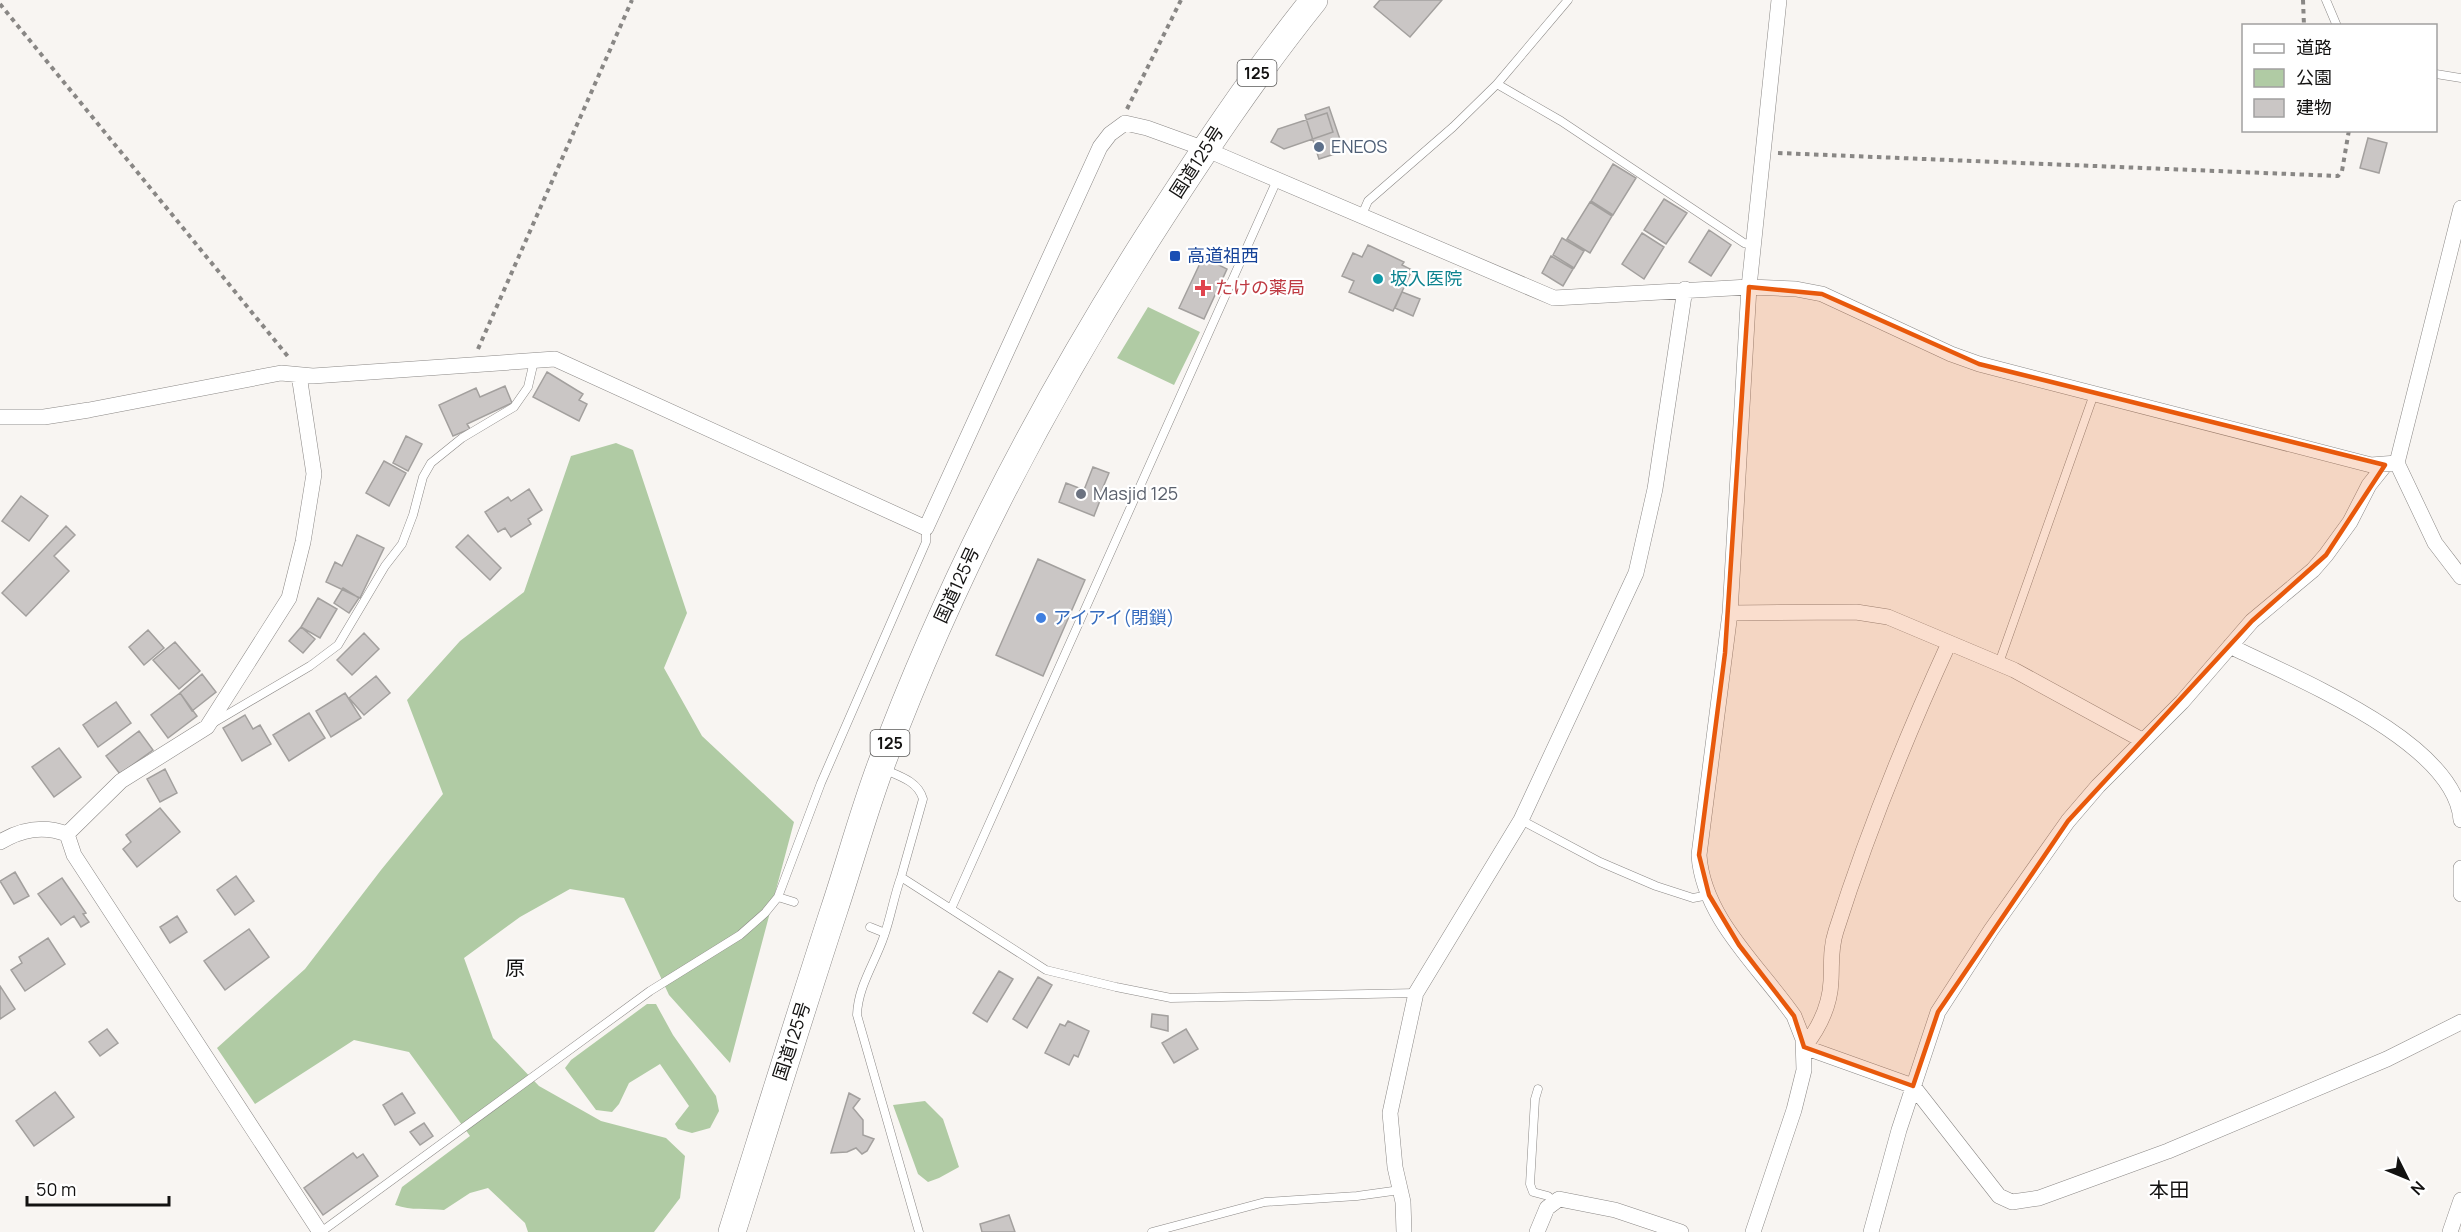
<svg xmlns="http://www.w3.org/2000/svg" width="2461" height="1232" viewBox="0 0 2461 1232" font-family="Manrope,'Noto Sans JP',sans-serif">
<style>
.green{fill:#b0cba4}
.building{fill:#cac6c5;stroke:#a3a09e;stroke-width:1.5}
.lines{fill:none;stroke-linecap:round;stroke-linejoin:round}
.lane-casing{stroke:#8b8886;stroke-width:9}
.street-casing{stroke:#8b8886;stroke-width:16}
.highway-casing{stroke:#8b8886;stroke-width:28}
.path{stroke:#898785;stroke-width:4;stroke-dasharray:4.5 4.5;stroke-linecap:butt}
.lane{stroke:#fff;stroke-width:8}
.street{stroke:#fff;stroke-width:15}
.highway{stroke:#fff;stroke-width:27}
.marked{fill:#e8590c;fill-opacity:0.2;stroke:#e8590c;stroke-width:4.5;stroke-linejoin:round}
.service-dot{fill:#5c6f8a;stroke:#fff;stroke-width:2}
.transit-dot{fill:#1a4fb4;stroke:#fff;stroke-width:2}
.culture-dot{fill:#0f9aa8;stroke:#fff;stroke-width:2}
.health-dot{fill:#e0444e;stroke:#fff;stroke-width:2}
.worship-dot{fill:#6b7280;stroke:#fff;stroke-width:2}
.shop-dot{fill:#3f7fe0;stroke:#fff;stroke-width:2}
.labels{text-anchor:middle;stroke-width:4.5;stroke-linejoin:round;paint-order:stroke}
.shield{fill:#fff;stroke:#5a5958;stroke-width:1.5}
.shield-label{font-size:16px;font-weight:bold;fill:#131211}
.service-label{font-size:18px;fill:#4e5e75;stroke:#fff;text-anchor:start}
.street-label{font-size:18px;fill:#131211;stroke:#fff}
.transit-label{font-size:18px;fill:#164399;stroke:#fff;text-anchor:start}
.culture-label{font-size:18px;fill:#0d838f;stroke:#fff;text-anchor:start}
.health-label{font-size:18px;fill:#be3a42;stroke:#fff;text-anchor:start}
.worship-label{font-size:18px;fill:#5b616d;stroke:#fff;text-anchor:start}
.shop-label{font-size:18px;fill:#366cbe;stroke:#fff;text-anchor:start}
.neighbourhood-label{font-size:20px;fill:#131211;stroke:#fff}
</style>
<rect width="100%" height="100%" fill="#f8f5f2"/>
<path class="green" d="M1148,307L1200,332L1174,385L1117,358Z
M616,443L633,450L687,613L664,668L702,736L794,822L730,1063L669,995L624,898L570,889L520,917L464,958L493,1038L539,1086L601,1121L666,1138L685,1156L680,1198L654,1232H528L525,1223L488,1188L470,1193L444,1210C426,1208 412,1211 395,1205L402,1187L470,1136L409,1052L354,1040L255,1104L217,1048L305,969L381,870L443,794L407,700L460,641L524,592L571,456Z
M647,1004H656L673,1035L716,1096L719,1111L710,1128L692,1133L678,1129L675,1124L689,1106L660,1064L629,1083L619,1104L612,1112L596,1110L565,1068L571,1060Z
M925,1101L943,1119L959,1167L939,1178L928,1182L918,1174L893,1105Z"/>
<path class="building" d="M1380,0H1442L1410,37L1374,7Z
M1329,107L1344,151L1319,159L1305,115Z
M1327,113L1333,132L1284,149L1271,142L1278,129Z
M2368,138L2387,143L2379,173L2360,168Z
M1613,164L1636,178L1613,215L1591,201Z
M1664,199L1687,213L1666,244L1644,230Z
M1590,202L1612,216L1590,253L1567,239Z
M1709,230L1731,245L1711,276L1689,262Z
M1642,233L1664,247L1644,279L1622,264Z
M1562,238L1584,251L1574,268L1553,255Z
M1368,245L1404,262L1402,265L1412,270L1393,311L1349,292L1354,281L1342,276L1353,253L1362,257Z
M1551,256L1573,269L1563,286L1542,273Z
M1203,257L1227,269L1204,319L1179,308Z
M1402,292L1420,299L1413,316L1395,308Z
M547,372L583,394L579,400L587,404L579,421L533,397Z
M505,386L512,403L467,424L470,429L453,436L439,405L476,388L480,397Z
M406,436L422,444L408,471L393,463Z
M384,461L406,473L389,506L366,493Z
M1093,467L1109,473L1099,497L1101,498L1094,516L1059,502L1066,483L1084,490Z
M529,489L542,510L528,519L531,524L511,537L505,528L498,532L485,512L508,497L511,501Z
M21,496L48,516L29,541L2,521Z
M66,526L75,535L54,556L69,571L26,616L2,593Z
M357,535L384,548L360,598L326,582L335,562L342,566Z
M468,535L501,568L490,580L456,547Z
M1038,559L1085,580L1043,676L996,655Z
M343,588L359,598L349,613L334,603Z
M318,598L337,609L320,638L301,627Z
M301,627L315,639L303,653L289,641Z
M148,630L164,648L144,665L129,647Z
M364,633L379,649L352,675L337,660Z
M175,642L200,671L179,689L153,660Z
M202,674L216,692L192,711L180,693Z
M376,676L390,693L364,715L349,698Z
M180,693L197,716L168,738L151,715Z
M345,693L361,718L331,737L316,711Z
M116,702L131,723L98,747L83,725Z
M309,713L325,738L289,761L273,735Z
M245,715L253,729L260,725L271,744L242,761L223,728Z
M139,731L153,750L120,774L106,756Z
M59,748L81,777L54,797L32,767Z
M165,769L177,793L160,802L147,779Z
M160,808L180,832L137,867L123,849L131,842L126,835Z
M15,872L29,896L14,904L0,881Z
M236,876L254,901L235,915L217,890Z
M62,878L86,913L83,914L89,922L81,927L74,916L61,925L38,894Z
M177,916L187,932L170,943L160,927Z
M249,929L269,957L225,990L204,961Z
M48,938L65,964L25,991L11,970L22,963L19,957Z
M999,971L1013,979L987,1022L973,1013Z
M1038,977L1052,985L1027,1028L1013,1019Z
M0,986L15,1009L0,1019Z
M1152,1014L1168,1016V1031L1151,1027Z
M1068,1021L1089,1031L1078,1057L1074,1055L1069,1065L1045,1053L1060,1024L1065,1026Z
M107,1029L118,1043L100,1056L89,1042Z
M1186,1029L1198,1049L1174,1063L1162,1043Z
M55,1092L74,1117L34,1146L16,1121Z
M402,1093L415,1113L395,1125L383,1105Z
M849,1093L860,1099L853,1108L863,1120V1135L874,1139L867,1151L862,1154L856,1148L847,1152L831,1153Z
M424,1123L433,1136L420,1145L410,1132Z
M353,1153L357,1158L363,1154L378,1176L323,1215L304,1188Z
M1009,1215L1015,1232H982L980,1224Z"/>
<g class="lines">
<defs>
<path id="lane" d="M2326,0L2337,26
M2436,74L2461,78
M1497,84L1561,121L1744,243L1753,245
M1361,217L1368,201L1453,127L1497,84L1568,0
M1999,663L2094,394
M213,723L310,666L338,645L385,566L402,544L413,515L423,477L431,463L462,438L514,407L528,387L534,361
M883,769C899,776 918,781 923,799L901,877L1046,970L1116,987L1171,998L1416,993
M1521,820L1600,862L1656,886L1693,898L1709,895
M901,877C894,896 891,916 884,936C875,963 858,986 857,1015L919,1232
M778,897L794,902
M951,909L1277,180
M870,927L885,933
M1538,1089L1535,1099L1530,1184L1533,1192L1548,1196L1554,1202
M321,1232L650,991L740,935L765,913L778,897L821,783L926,542V528
M1152,1232L1265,1202L1357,1196L1400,1190"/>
<path id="street" d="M2461,208L2397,463L2435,543L2461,577
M0,417H44L89,410L281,373L313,376L555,359L926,528L1100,147L1110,134L1125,123L1147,128L1205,149L1554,298L1749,287L1796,289L1822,294L1951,354L1979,364L2371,465L2397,463
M1730,613L1856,612L1888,617L2014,670L2142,740
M1949,643C1906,737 1867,833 1836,931C1830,949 1832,964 1831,981C1830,1007 1819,1028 1804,1047L1913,1086L1999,1196L2012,1202L2039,1198L2168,1151L2387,1059L2461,1022
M2230,646C2292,677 2455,741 2461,820
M67,834L121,781L207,727L289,598L303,542L314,474L299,375
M0,842C22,829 43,825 67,834L74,855L320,1232
M2461,868V894
M1404,1232L1403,1202L1395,1167L1390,1113L1416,993L1521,820L1636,573L1655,489L1685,289
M1537,1232L1547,1208L1559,1199L1615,1210L1681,1232
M1753,1232L1794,1110L1804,1070L1803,1039L1794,1016C1760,967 1703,918 1699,855L1730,613L1749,287L1779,0
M1871,1232L1899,1130L1938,1012L1991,930L2068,821L2098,786L2182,702L2252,621L2313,570L2326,555L2350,522L2369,485L2385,465
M2450,1232L2461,1200"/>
<path id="highway" d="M732,1232C766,1124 799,1017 834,910C850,862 863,813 881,765C950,580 1042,404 1148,237C1200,156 1253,76 1314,0"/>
</defs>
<use href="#lane" class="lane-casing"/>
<use href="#street" class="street-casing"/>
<use href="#highway" class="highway-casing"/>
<path class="path" d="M2303,0L2304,26
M0,4L290,359
M1127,109L1181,0
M1778,153L2338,176L2342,171L2349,130
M478,349L632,0"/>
<use href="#lane" class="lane"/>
<use href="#street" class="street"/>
<use href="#highway" class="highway"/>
</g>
<path class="marked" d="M1749,287L1822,294L1979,364L2385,465L2326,555L2252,621L2068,821L1938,1012L1913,1086L1804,1047L1794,1016L1739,945L1709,895L1699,855L1725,653Z"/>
<circle class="service-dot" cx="1319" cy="147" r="6"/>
<rect class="transit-dot" x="1169" y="250" width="12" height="12" rx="3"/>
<circle class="culture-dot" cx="1378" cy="279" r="6"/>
<path class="health-dot" d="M1200 279h6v6h6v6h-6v6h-6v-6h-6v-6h6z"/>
<circle class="worship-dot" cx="1081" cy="494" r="6"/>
<circle class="shop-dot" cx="1041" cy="618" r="6"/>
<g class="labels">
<g class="shield">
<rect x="1237.5" y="60" width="39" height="26" rx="4.5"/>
<rect x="870.5" y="730" width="39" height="26" rx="4.5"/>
</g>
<g class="shield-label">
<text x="1257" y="79">125</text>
<text x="890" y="749">125</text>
</g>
<g class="service-label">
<text x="1331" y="153">ENEOS</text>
</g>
<g class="street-label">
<text transform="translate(1197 162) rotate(-57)" y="6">国道125号</text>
<text transform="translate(957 585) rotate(-65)" y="6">国道125号</text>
<text transform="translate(792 1041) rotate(-72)" y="6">国道125号</text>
</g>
<g class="transit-label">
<text x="1187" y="262">高道祖西</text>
</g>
<g class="culture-label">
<text x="1390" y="285">坂入医院</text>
</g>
<g class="health-label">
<text x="1215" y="294">たけの薬局</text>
</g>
<g class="worship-label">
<text x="1093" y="500">Masjid 125</text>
</g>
<g class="shop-label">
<text x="1053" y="624">アイアイ(閉鎖)</text>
</g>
<g class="neighbourhood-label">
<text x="515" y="975">原</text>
<text x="2169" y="1197">本田</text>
</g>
</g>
<rect x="2242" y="24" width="195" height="108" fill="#ffffff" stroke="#a1a0a0" stroke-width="1.5"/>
<rect x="2254" y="44" width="30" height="9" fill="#ffffff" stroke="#a1a0a0" stroke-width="1.5"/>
<text x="2296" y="54" font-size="18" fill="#131211">道路</text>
<rect x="2254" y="69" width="30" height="18" fill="#b0cba4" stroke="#a1a0a0" stroke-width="1.5"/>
<text x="2296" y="84" font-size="18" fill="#131211">公園</text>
<rect x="2254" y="99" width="30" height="18" fill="#cac6c5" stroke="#a1a0a0" stroke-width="1.5"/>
<text x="2296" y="114" font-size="18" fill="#131211">建物</text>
<g transform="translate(2407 1178) rotate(133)" stroke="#ffffff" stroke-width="4.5" paint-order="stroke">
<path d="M0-4.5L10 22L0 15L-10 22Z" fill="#131211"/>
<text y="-9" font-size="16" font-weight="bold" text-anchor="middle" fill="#131211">N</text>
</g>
<path d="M27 1196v9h142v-9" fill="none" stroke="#131211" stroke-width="3"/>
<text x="36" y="1196" font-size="18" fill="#131211" stroke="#ffffff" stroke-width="4.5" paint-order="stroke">50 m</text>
</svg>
